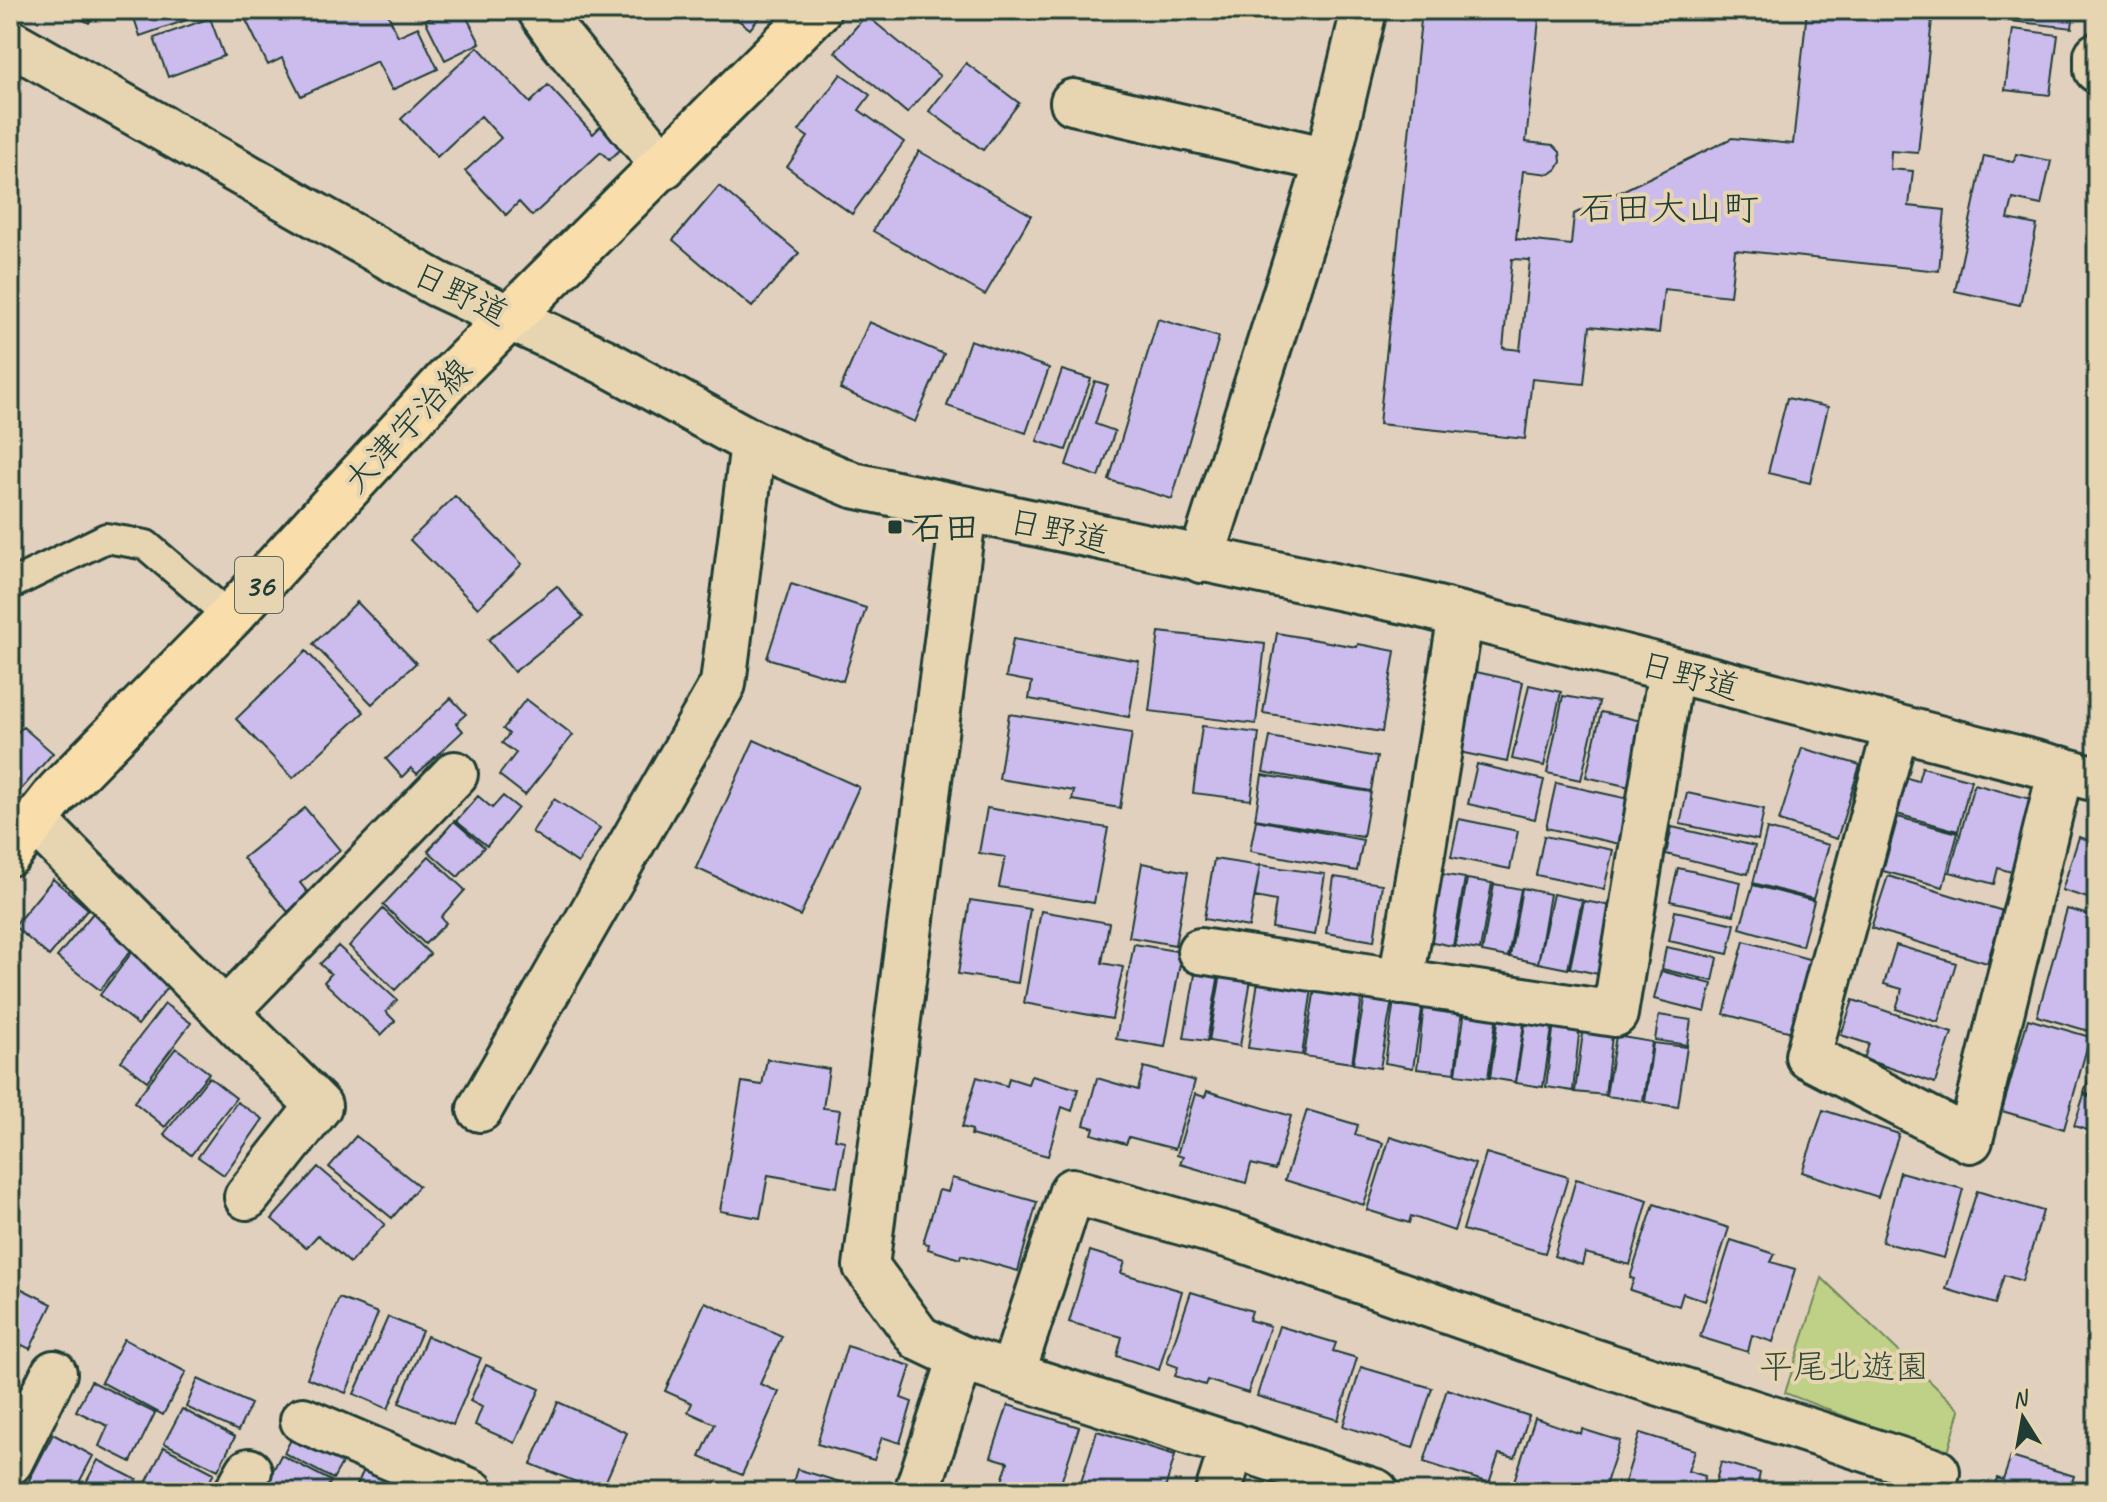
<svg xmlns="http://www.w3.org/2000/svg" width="2107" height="1502" viewBox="0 0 2107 1502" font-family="Caveat,'Klee One',sans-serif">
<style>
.green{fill:#bfd186;stroke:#6f875d;stroke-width:2}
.building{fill:#ccbced;stroke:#1f3d34;stroke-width:2;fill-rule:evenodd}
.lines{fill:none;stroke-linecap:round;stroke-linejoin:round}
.service-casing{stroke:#1f3d34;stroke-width:34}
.minor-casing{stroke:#1f3d34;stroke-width:50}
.tertiary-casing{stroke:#1f3d34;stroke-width:50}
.secondary-casing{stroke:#1f3d34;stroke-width:50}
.primary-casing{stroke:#1f3d34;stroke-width:50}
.service{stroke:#e7d5b2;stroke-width:28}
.minor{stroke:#e7d5b2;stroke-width:44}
.tertiary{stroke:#e7d5b2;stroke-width:44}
.secondary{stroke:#e7d5b2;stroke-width:44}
.primary{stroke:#f9deab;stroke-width:44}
.poi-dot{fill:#1f3d34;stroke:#e7d5b2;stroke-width:3}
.labels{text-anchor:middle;stroke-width:8;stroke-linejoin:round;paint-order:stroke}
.shield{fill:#e7d5b2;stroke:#5b6b5a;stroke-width:2}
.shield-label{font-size:32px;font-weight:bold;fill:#1f3d34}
.street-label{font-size:34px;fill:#1f3d34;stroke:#e7d5b2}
.poi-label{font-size:34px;font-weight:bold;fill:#1f3d34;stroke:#e7d5b2;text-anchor:start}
.park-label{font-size:34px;fill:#2f4c3c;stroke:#e7d5b2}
.neighbourhood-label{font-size:36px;fill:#1f3d34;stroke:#e7d5b2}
</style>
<rect width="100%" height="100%" fill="#e2d0be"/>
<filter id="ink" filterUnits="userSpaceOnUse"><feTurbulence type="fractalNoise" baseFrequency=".0125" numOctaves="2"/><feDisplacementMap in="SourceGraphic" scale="16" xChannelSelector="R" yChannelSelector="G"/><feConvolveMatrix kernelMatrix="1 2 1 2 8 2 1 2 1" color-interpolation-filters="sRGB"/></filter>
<g filter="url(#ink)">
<path class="green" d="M1822,1278L1960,1410L1947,1456L1785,1393Z"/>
<path class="building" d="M65,10H96L89,23Z
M148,10H216L140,36L133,15Z
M257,10H386L398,36L418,27L438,69L392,90L377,61L301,96L282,58L268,65L244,16Z
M445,10H463L480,43L445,60L425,20Z
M725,10H765L750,29Z
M1422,10H1540L1526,142L1553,145L1560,152L1561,162L1557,169L1550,174L1523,171L1516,239L1571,245L1574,214L1732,138L1793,144L1807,10H1933L1918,153L1891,151L1890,169L1913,171L1909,206L1945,210L1939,271L1735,250L1730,296L1664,289L1659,333L1590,326L1584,384L1532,379L1525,439L1379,424ZM1512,259L1530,260L1520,350L1503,348Z
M1995,10H2074L2072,28L1994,19Z
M866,15L940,76L907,113L835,52Z
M210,18L224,56L168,77L154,38Z
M2013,29L2058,35L2050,95L2005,90Z
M478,47L530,103L548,85L593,134L601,126L621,149L609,160L601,152L532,216L519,202L506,215L465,171L501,138L481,116L437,157L401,119Z
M966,63L1019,103L983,150L929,111Z
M841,74L870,95L859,110L904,142L852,214L787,167L808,137L799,131Z
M919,151L1031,215L985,295L873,231Z
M2016,154L2051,161L2041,205L2013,199L2008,219L2037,225L2020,305L1955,291L1984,156L2014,162Z
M719,186L799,253L752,307L673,240Z
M1158,319L1219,337L1172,499L1109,480Z
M869,322L944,354L915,422L840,389Z
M970,340L1049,368L1026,433L947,406Z
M1062,370L1091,379L1066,450L1037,441Z
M1095,381L1108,385L1095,424L1115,431L1099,477L1066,465Z
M1787,398L1828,407L1810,483L1768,473Z
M455,496L522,564L478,608L410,540Z
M791,584L866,608L843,681L767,658Z
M557,586L583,617L514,672L488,640Z
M357,602L416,663L372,704L313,644Z
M1159,632L1265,644L1256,724L1149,711Z
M1277,633L1357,647L1358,644L1395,651L1382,732L1263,713Z
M1013,639L1139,661L1129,717L1029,699L1032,682L1006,677Z
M306,651L364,712L293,778L236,719Z
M1476,672L1523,682L1507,762L1459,752Z
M1529,685L1561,692L1544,766L1512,759Z
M1563,696L1599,702L1581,780L1547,773Z
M451,698L466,714L456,723L463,731L417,774L411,768L402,777L386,759Z
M526,699L573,735L525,795L499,775L516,753L502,743L509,734L503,729Z
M1601,712L1646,722L1630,787L1586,777Z
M1009,714L1132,733L1120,808L1072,800L1074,791L999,779Z
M1202,726L1259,733L1251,800L1193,793Z
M23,727L53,753L10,802V739Z
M1270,737L1377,757L1371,791L1263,772Z
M754,740L859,787L800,916L696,868Z
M1802,748L1860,765L1837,839L1779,821Z
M1477,764L1544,780L1535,819L1468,804Z
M1922,767L1971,780L1958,831L1897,814L1907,778L1918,781Z
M1262,775L1371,792L1363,837L1255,819Z
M1556,783L1629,799L1620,844L1546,828Z
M1974,784L2038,801L2018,874L1998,868L1994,884L1950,872Z
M1687,793L1764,809L1758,840L1680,824Z
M478,796L492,808L503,796L518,808L487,846L456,821Z
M554,799L600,828L578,863L532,832Z
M305,808L340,850L300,883L309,894L288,912L243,858Z
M987,808L1108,828L1094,903L999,887L1005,857L979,853Z
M1898,817L1958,833L1943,887L1883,871Z
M1459,819L1518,831L1510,869L1451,857Z
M1256,820L1363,840L1357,871L1250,851Z
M454,821L484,847L458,877L428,851Z
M2097,825V901L2062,890L2079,837L2092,841Z
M1672,827L1755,846L1748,874L1666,854Z
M1767,829L1829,845L1813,899L1753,883Z
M1544,836L1613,850L1604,889L1536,875Z
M429,856L465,890L441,917L446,923L425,944L383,905Z
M1214,859L1260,866L1249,927L1204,919Z
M1142,863L1188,872L1175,945L1129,937Z
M1260,865L1325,874L1315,935L1272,928L1276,901L1255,897Z
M1678,868L1741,882L1734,915L1670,901Z
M1441,874L1465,878L1453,946L1428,941Z
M1888,876L2003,911L1987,963L1871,928Z
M1334,877L1382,884L1374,941L1326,933Z
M53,879L88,909L49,956L14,926Z
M1467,879L1492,883L1480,950L1455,946Z
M1494,884L1521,889L1508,957L1482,952Z
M1753,885L1814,901L1802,946L1740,928Z
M1522,888L1550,894L1538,963L1510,957Z
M1553,894L1582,900L1568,969L1538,963Z
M970,900L1030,909L1018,983L958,974Z
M1584,901L1612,906L1598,974L1570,968Z
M383,909L430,954L395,990L349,946Z
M2067,909L2097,917V1014L2092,1032L2037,1016Z
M1041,911L1109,923L1102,963L1123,967L1112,1019L1024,1003Z
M1675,911L1735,924L1728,954L1669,941Z
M93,913L135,945L100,990L57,957Z
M1744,941L1812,960L1792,1032L1724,1014Z
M1134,944L1182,952L1165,1047L1116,1039Z
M1896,945L1956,963L1938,1022L1896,1009L1902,989L1884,984Z
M338,946L397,1000L386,1012L395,1021L381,1035L324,982L331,974L320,964Z
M1666,947L1718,958L1713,981L1662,969Z
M133,951L172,981L138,1025L100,995Z
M1197,963L1220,968L1207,1041L1184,1038Z
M1222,968L1252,973L1240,1046L1209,1041Z
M1661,971L1712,984L1705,1012L1654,999Z
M1259,974L1313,982L1302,1055L1248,1048Z
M1316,982L1363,990L1352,1063L1304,1056Z
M1366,990L1393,995L1380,1068L1353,1064Z
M1394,1000L1423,1004L1413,1068L1385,1063Z
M1853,1000L1952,1033L1935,1083L1864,1059L1869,1044L1841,1035Z
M165,1004L191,1023L147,1081L121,1061Z
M1424,1004L1462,1009L1455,1073L1417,1069Z
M1465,1009L1497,1014L1488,1078L1456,1074Z
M1499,1014L1525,1017L1515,1082L1490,1078Z
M1659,1015L1691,1020L1687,1045L1655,1040Z
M1526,1018L1553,1022L1543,1087L1516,1083Z
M2028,1019L2090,1037L2064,1129L2002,1111Z
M1554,1022L1580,1025L1573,1091L1546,1087Z
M1583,1032L1612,1036L1605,1095L1575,1092Z
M1616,1036L1652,1042L1643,1101L1606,1096Z
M1653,1043L1687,1047L1678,1107L1645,1102Z
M176,1048L209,1073L165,1127L134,1102Z
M767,1059L829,1069L823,1108L840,1110L835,1139L845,1141L837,1187L768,1175L760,1218L720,1211L742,1082L762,1085Z
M2094,1062L2097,1063V1098L2084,1093Z
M1144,1067L1195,1081L1175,1149L1129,1137L1126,1144L1092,1134L1094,1128L1084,1125L1097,1078L1138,1090Z
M1031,1076L1078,1089L1072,1111L1062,1107L1048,1156L971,1135L972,1130L962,1127L977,1077L1007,1086L1009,1078L1028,1084Z
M209,1077L236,1098L191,1155L164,1134Z
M1207,1091L1291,1116L1275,1170L1251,1164L1246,1183L1180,1164L1183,1157L1177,1155L1195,1094L1205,1097Z
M2084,1095L2097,1100V1133L2074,1126Z
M237,1102L263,1119L224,1175L198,1157Z
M1307,1110L1358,1125L1355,1135L1383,1143L1364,1205L1285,1180Z
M1823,1110L1899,1134L1878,1197L1802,1172Z
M356,1136L419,1186L392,1218L329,1167Z
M1390,1137L1475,1164L1454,1231L1411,1216L1409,1223L1367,1210Z
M1486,1153L1568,1177L1545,1253L1463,1230Z
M318,1167L385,1224L350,1263L318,1235L306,1248L272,1219Z
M1900,1172L1963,1189L1944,1258L1882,1242Z
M952,1178L1037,1202L1018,1271L961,1255L960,1259L928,1249L929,1244L923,1243L939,1190L948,1192Z
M1576,1179L1648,1200L1630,1265L1585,1253L1582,1265L1554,1256Z
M1977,1191L2043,1211L2022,1281L2004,1275L1995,1304L1946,1289Z
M1654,1204L1729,1228L1705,1301L1683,1293L1679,1306L1630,1290L1634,1279L1630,1278Z
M1731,1240L1775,1254L1771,1262L1795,1269L1773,1342L1752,1335L1748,1352L1700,1337Z
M1090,1251L1125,1262L1121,1273L1182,1291L1159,1370L1117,1356L1122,1337L1069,1322Z
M10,1283L52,1304L30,1349L10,1339Z
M1191,1292L1252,1311L1249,1320L1270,1326L1248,1393L1207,1380L1205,1385L1175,1376L1178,1367L1167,1363Z
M339,1298L378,1313L346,1393L307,1378Z
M705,1302L782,1336L760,1384L779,1392L742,1475L700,1457L715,1424L688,1412L692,1403L665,1391Z
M388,1317L422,1331L388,1409L354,1394Z
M1279,1326L1336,1343L1333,1351L1357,1358L1338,1420L1257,1396Z
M427,1336L481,1358L453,1425L399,1403Z
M124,1339L186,1372L163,1415L101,1382Z
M10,1342L21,1347L10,1370Z
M847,1346L911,1366L901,1398L912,1402L900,1443L882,1437L874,1460L817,1444Z
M486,1365L540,1389L515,1443L475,1425L482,1407L470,1401Z
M1361,1367L1432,1388L1413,1448L1343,1426Z
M198,1379L251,1404L238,1431L186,1407Z
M91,1381L155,1413L131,1462L99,1446L108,1426L76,1411Z
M1447,1389L1529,1416L1515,1458L1499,1454L1489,1483L1424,1462Z
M558,1402L627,1433L601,1492L531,1464Z
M1008,1405L1079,1427L1058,1492L999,1491L1008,1462L991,1457Z
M182,1409L235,1437L218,1470L164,1443Z
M1535,1418L1581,1434L1582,1429L1620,1441L1603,1492H1519L1511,1490Z
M297,1428L347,1454L333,1479L284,1453Z
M1097,1431L1175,1455L1164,1492H1078Z
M1640,1433L1695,1450L1688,1471L1705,1476L1701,1492H1622Z
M53,1434L93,1456L74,1492H23Z
M164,1447L214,1473L204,1492H164L146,1483Z
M281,1455L331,1481L325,1492H272L264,1488Z
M2011,1457L2074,1476L2070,1489L2079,1492H1992L1997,1478L2003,1480Z
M369,1458L429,1492H354Z
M98,1460L137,1480L130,1492H81Z
M1721,1462L1760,1473L1756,1492H1713Z
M797,1469L873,1492H790Z"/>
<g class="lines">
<defs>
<path id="service" d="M10,585L106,538L146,545L230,617"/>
<path id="minor" d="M540,10L562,41L664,166
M2097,55V70
M1073,102L1328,160L1201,560
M1328,160L1364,10
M964,510L866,1266L919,1338L961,1358L1376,1492
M1896,728L1808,1056L1970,1140L2061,769
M35,821L319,1106L247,1197
M1200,951L1615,1014L1671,670
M1401,982L1461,615
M225,1012L455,774
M480,1109L723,684L753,443
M1012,1374L1072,1191L1238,1238L1567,1353L1937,1472L1931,1492
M303,1420L472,1492
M10,1462L54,1373
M237,1492L249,1471
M917,1492L961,1358
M1218,1492L1233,1445"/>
<path id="tertiary" d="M10,42L437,284L508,317"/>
<path id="secondary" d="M508,317L603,361L753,443L853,485L1414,603L2097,779"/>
<path id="primary" d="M10,853L58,792L230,617L447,380L818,10"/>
</defs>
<use href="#service" class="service-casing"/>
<use href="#minor" class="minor-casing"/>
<use href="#tertiary" class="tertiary-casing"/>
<use href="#secondary" class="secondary-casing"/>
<use href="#primary" class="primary-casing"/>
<use href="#service" class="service"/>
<use href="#minor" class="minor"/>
<use href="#tertiary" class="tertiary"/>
<use href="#secondary" class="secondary"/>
<use href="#primary" class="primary"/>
</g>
</g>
<rect class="poi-dot" x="887" y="519" width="16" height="16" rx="4"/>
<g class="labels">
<rect class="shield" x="235" y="557" width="48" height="56" rx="6"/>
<g class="shield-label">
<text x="259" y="596">36</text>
</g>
<g class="street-label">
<text transform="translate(461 293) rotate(26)" y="12">日野道</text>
<text transform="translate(407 425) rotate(-47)" y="12">大津宇治線</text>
<text transform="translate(1059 530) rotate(12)" y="12">日野道</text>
<text transform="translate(1690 675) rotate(15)" y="12">日野道</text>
</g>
<g class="poi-label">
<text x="911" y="539">石田</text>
</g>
<g class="park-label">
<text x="1844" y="1378">平尾北遊園</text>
</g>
<g class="neighbourhood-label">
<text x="1669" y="220">石田大山町</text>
</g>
</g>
<rect width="2107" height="1502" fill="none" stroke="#e7d5b2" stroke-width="40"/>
<rect x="20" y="20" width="2067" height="1462" fill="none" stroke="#1f3d34" stroke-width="3" filter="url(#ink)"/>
<g transform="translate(2023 1418) rotate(349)" stroke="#e7d5b2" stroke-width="6" paint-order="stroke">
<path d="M0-6L14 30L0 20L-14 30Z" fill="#1f3d34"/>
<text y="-12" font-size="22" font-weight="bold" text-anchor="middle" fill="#1f3d34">N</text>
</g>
</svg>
